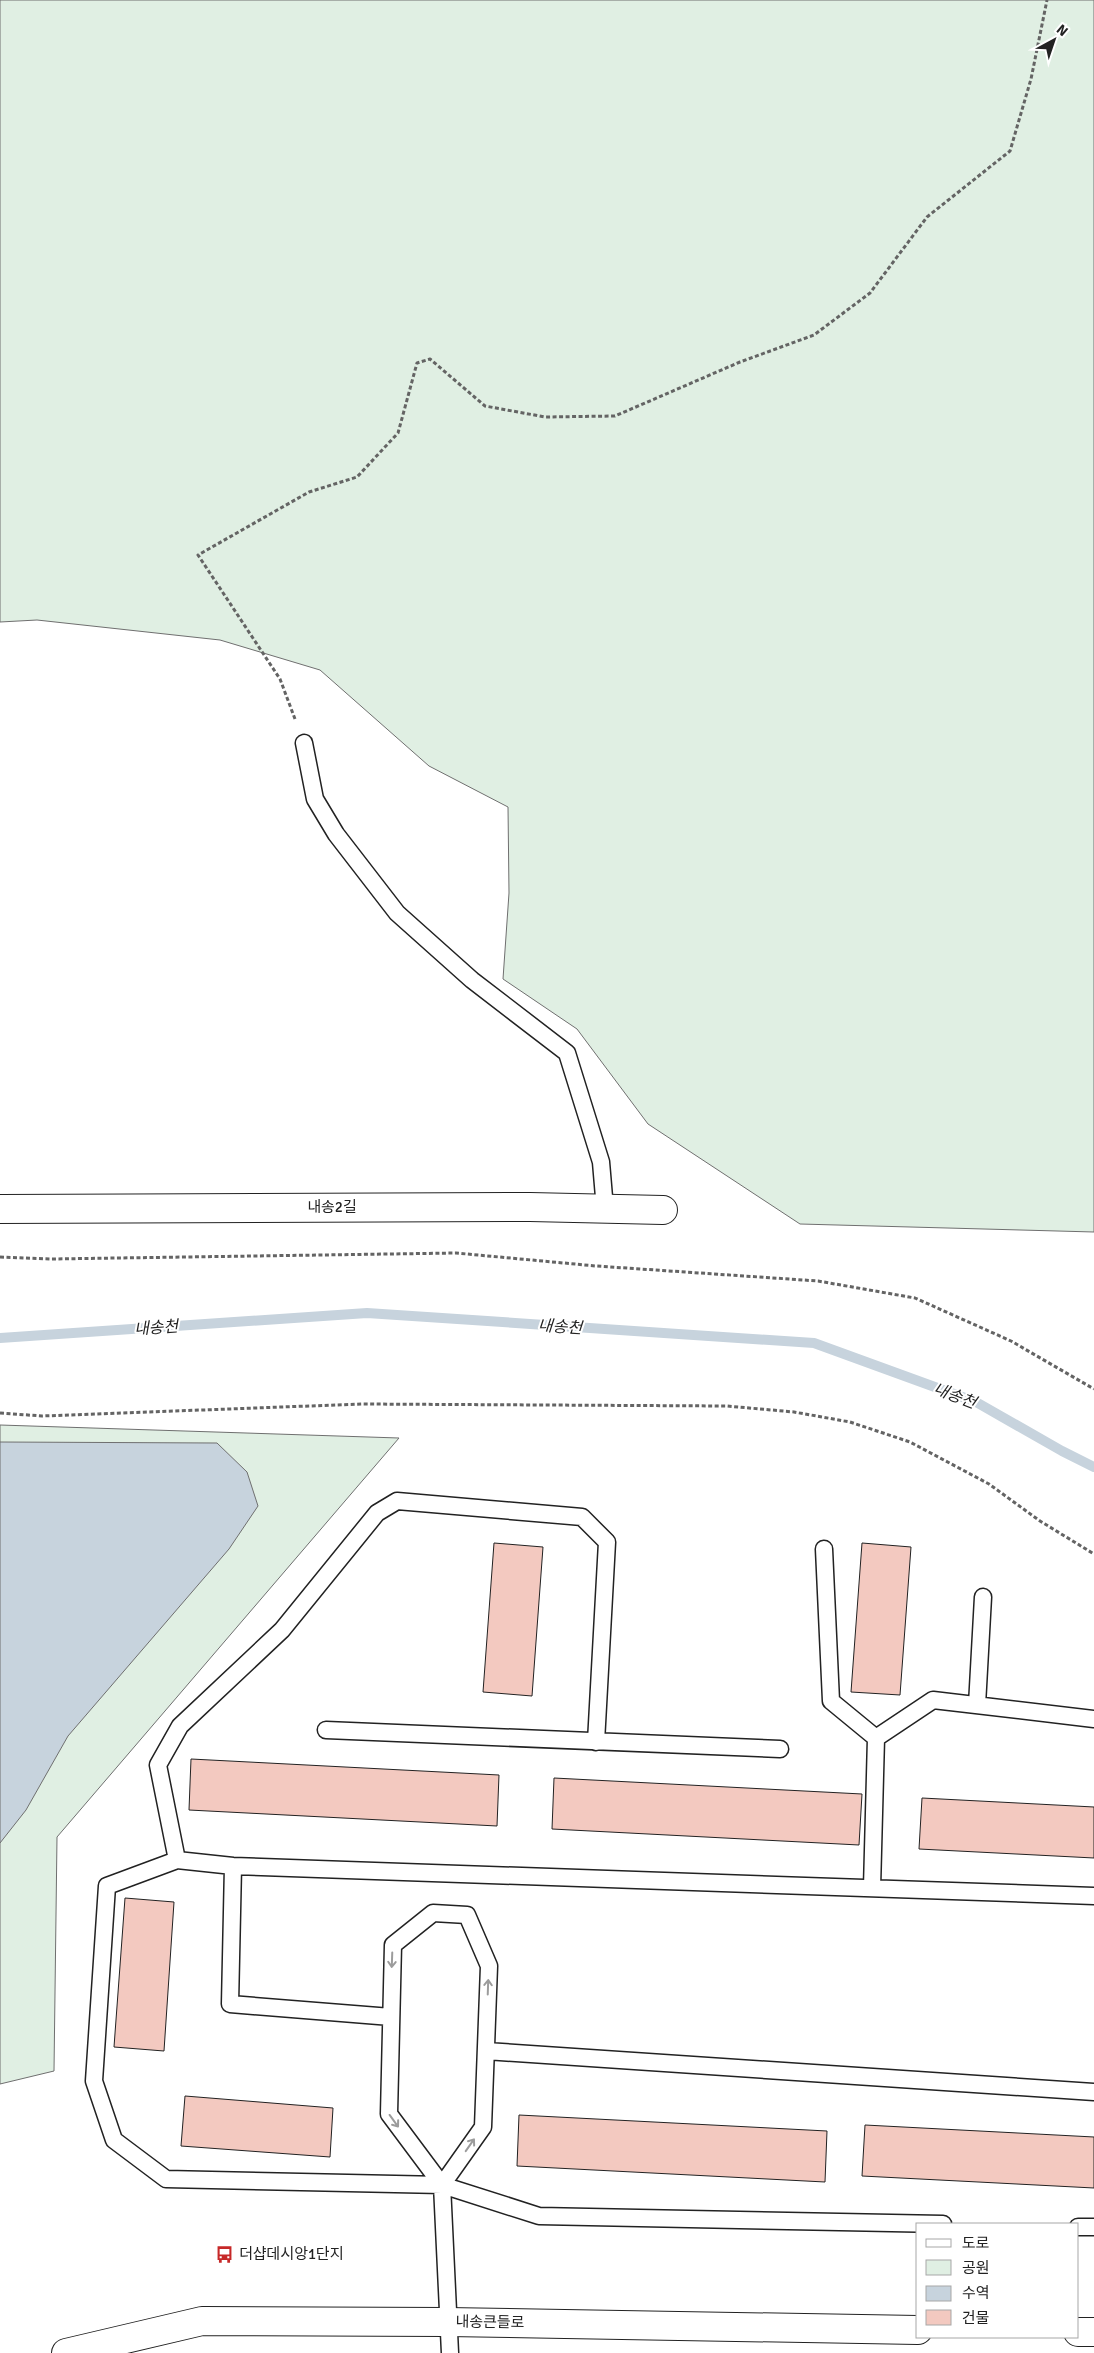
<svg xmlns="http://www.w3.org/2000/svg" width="1094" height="2353" viewBox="0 0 1094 2353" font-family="Signika,'Noto Sans KR',sans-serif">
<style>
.green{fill:#e0efe3;stroke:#6f6f6f}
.water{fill:#c7d3dd;stroke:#6f6f6f}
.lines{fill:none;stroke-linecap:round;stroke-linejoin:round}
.stream{stroke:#c7d3dd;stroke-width:10}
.building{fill:#f3c9c0;stroke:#222}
.lane-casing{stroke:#222;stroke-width:19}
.street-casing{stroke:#222;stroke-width:30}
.secondary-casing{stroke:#222;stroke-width:30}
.path{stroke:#646464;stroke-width:3;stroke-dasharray:4 2.5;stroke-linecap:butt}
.lane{stroke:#fff;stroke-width:16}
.street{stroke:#fff;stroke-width:28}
.secondary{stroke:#fff;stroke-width:28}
.oneway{stroke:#9c9c9c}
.labels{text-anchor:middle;stroke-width:4;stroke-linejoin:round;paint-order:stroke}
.street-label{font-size:15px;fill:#222;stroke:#fff}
.poi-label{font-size:15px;fill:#222;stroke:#fff;text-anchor:start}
.water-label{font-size:16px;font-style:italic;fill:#222;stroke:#fff}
</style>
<rect width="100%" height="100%" fill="#fff"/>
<path class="green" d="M0,0H1094V1232L800,1224L648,1124L577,1029L503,979L509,893L508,807L429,766L320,670L220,640L37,620L0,622Z
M0,1425L399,1438L57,1837L54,2071L0,2084Z"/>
<path class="water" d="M0,1442L217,1443L247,1472L258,1506L229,1549L68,1736L26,1810L0,1843Z"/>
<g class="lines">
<path class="stream" d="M0,1338L367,1313L814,1343L976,1402L1062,1451L1094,1467"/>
</g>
<path class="building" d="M494,1543L543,1547L532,1696L483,1692Z
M862,1543L911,1547L900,1695L851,1692Z
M191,1759L499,1775L497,1826L189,1810Z
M554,1778L862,1794L859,1845L552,1829Z
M922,1798L1094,1807V1858L919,1849Z
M125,1898L174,1902L164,2051L114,2047Z
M185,2096L333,2108L330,2157L181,2146Z
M519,2115L827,2131L825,2182L517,2166Z
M865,2125L1094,2137V2188L862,2176Z"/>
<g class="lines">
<defs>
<path id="lane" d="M304,743L315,799L336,834L397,913L472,980L567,1053L601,1162L605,1209
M824,1549L831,1701L876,1738
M977,1705L983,1597
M326,1730L780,1749
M177,1860L158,1765L180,1726L282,1630L377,1513L397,1501L582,1517L607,1542L596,1742
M233,1866L230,2004L391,2017
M872,1888L876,1738L933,1700L1094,1719
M486,2051L1094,2092
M442,2185L483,2127L489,1966L467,1915L433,1913L393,1945L389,2114L442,2185L450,2353
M943,2224L539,2216L442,2185L166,2179L114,2140L94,2081L107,1886L177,1860L233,1866L1094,1896
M1078,2227H1094"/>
<path id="street" d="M0,1209L530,1207L663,1210"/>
<path id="secondary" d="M1078,2332H1094
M66,2353L202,2321L447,2322L918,2330"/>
</defs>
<use href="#lane" class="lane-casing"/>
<use href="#street" class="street-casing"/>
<use href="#secondary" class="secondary-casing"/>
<path class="path" d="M295,719L280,679L198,555L309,492L357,477L398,433L417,363L430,359L485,406L545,417L615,416L740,362L814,335L870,293L927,217L1010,151L1031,79L1047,0
M0,1257L51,1259L456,1253L596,1266L818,1281L915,1298L1011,1341L1094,1389
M0,1413L42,1416L362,1404L727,1406L794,1412L850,1422L910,1442L989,1484L1040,1521L1094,1554"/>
<use href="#lane" class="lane"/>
<use href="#street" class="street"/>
<use href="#secondary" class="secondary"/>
</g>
<defs><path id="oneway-shaft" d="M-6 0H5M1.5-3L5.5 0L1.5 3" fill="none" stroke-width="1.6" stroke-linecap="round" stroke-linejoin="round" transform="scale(1.25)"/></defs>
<g class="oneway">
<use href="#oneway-shaft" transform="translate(392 1960) rotate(92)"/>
<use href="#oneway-shaft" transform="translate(488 1987) rotate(-88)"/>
<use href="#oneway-shaft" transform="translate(394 2121) rotate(54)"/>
<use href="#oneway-shaft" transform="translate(470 2145) rotate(-55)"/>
</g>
<defs>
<symbol id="bus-bare" viewBox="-9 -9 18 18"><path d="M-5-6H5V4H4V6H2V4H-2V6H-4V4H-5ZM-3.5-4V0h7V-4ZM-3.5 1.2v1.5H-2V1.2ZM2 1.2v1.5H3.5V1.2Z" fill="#c62828" stroke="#fff" stroke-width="2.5" paint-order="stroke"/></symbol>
</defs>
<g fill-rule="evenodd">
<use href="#bus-bare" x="212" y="2242" width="25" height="25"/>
</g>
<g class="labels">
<g class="street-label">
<text x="332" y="1212">내송2길</text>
<text transform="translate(490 2322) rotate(1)" y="5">내송큰들로</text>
</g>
<g class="poi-label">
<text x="239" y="2259">더샵데시앙1단지</text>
</g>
<g class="water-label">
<text transform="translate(560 1326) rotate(4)" y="6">내송천</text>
<text transform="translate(156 1327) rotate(-4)" y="6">내송천</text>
<text transform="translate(955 1395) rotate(21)" y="6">내송천</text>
</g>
</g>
<rect x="916" y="2223" width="162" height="115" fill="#ffffff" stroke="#a7a7a7"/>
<rect x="926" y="2239" width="25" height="8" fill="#ffffff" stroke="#a7a7a7"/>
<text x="962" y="2248" font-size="15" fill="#222222">도로</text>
<rect x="926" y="2260" width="25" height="15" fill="#e0efe3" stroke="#a7a7a7"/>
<text x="962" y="2273" font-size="15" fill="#222222">공원</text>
<rect x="926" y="2286" width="25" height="15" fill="#c7d3dd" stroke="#a7a7a7"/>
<text x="962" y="2298" font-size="15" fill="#222222">수역</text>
<rect x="926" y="2310" width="25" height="15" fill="#f3c9c0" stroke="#a7a7a7"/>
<text x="962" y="2323" font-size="15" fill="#222222">건물</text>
<g transform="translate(1054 40) rotate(40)" stroke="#ffffff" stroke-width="4" paint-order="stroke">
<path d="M0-4L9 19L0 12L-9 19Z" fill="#222222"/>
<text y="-8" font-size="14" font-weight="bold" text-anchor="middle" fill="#222222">N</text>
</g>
</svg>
